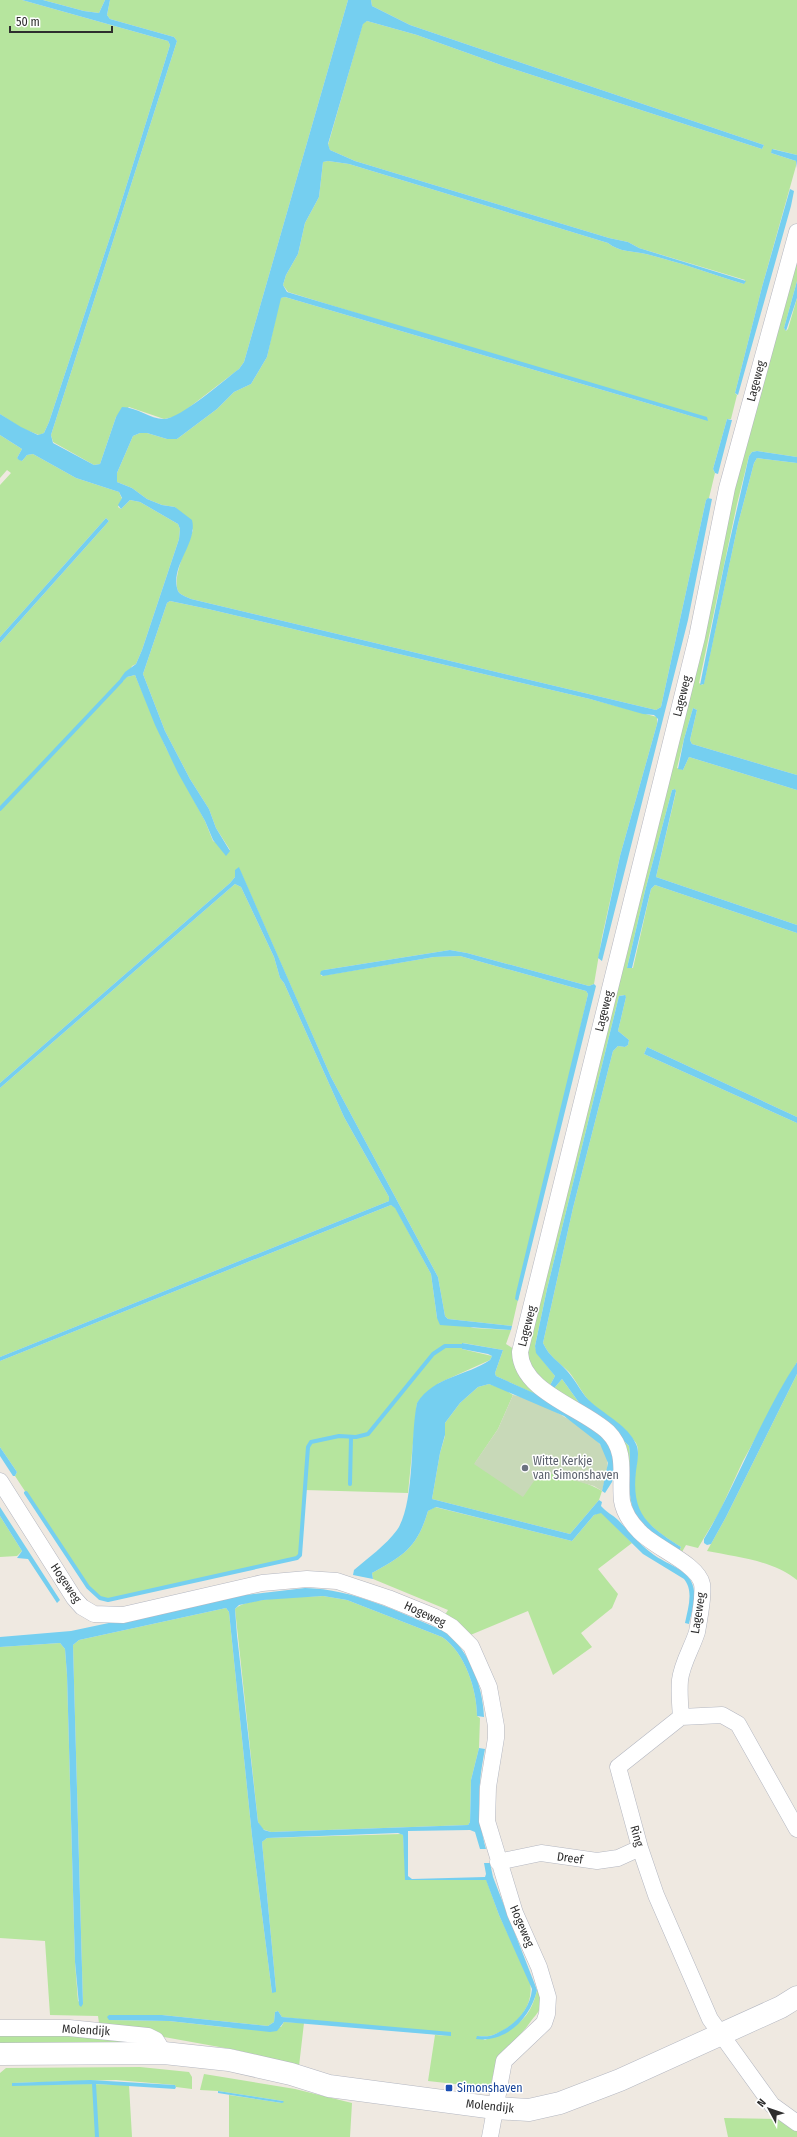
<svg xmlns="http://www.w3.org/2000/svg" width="797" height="2137" viewBox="0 0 797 2137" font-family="'Fira Sans Condensed',sans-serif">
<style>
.green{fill:#b6e59e}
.cemetery{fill:#c8d9b8}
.water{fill:#75cff0}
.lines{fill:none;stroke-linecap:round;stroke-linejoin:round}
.stream{stroke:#75cff0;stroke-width:4}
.street-casing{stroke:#b4b7c1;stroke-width:17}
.secondary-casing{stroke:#b4b7c1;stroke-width:23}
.street{stroke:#fff;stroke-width:16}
.secondary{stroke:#fff;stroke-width:22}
.worship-dot{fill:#6b7280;stroke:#fff;stroke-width:1.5}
.transit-dot{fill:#1a4fb4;stroke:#fff;stroke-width:1.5}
.labels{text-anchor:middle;stroke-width:3;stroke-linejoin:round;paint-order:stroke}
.street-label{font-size:12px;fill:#2e2e2e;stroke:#fff}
.worship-label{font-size:12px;fill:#5b616d;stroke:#fff;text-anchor:start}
.transit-label{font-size:12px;fill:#164399;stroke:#fff;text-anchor:start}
</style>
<rect width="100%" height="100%" fill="#efe9e1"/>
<path class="green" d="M0,0H22L168,41L170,45L117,216L49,422L44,433L39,435L21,428L0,414Z
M43,0H105L99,13L84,11Z
M110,0H348L244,362L239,369L178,416L164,419L129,407L116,417L100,464L94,465L53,442L51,435L177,41L174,37L110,19L107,15Z
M371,0H797V155L773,149L771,153L796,161V166L762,287L735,393L737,395L731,419H727L713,469L715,473L709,498L706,500L661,707L656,710L191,599C187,597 180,595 178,591C172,576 188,544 193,530L175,507L162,505L147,499L132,488L117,482V473L133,436L140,433H147L167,439H177L217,409L234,392L251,384L267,357L280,298L285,297L708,421L288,292L283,285L286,275L298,254L305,223L319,197L323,162L328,161L349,164L608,243C619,252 632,251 646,254C679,262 711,274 744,284L745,280L639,248L628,242L609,238L355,161L330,150L328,145L363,23L367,21L417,35L501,65L762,149L764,145L410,25L372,6Z
M797,245V281L784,328L786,331L788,329L797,298V457L757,451L752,452L749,456L737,504L699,683L702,685L704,683L738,524L754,463L757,458L797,463V775L692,744L690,740L697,710L693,708L684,739L677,768L683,770L689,757L797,790V925L656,877L676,792L675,789L672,790L645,891L627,968H633L651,889L655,885L797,933V1117L647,1047L644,1054L797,1123V1362L743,1461L719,1513L698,1548L686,1545L679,1557C662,1546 641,1534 631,1515C619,1491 633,1461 616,1438C601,1417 572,1404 551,1392L562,1379L580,1404L610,1427L629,1446C631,1456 629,1467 629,1477C629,1521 643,1531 679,1551L681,1547C645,1524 629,1513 636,1467C637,1459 640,1450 636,1443C624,1425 605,1417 590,1402C582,1393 577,1382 569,1372C558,1361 550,1358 543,1343L573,1208L613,1051L618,1046L625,1047L628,1045L629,1040L618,1031L626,997L624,995L619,996L547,1289L535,1346L537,1353L555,1376L548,1389C534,1379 525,1370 525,1352L574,1140L645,854L685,702L732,486Z
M0,435L22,449L17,458L22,461L27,455L33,454L76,478L119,492L122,499L118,507L121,509L130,500L140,502L178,524L180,529L179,539L142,650L136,664L132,666L127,677L135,675L166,748L205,821L213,841L230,850L216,828L209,809L190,779L165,731L143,674L167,603L170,601L208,609L590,699L657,717V724L620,856L602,937L594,984L589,986L467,953L450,950L324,970L321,976L434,957L460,956L586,991L588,994L512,1326L448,1319L445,1316L438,1277L331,1077L239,868L235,877L230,883L0,1083V643L109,521L106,518L0,637V485L11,473L7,470L0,478Z
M235,884L241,887L274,957L280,978L284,983L344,1117L389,1197V1201L0,1357V1088Z
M391,1205L395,1207L431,1274L437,1318L474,1328L511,1330L506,1344L517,1351L541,1397L496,1376L495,1373L503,1350L463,1343L462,1349L492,1356L490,1360L439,1383L417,1403L408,1493L305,1490L300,1555L297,1558L114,1599C102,1600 96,1595 88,1587L15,1476L17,1472L0,1447V1361Z
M797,1374V1580C772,1560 737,1557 707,1551L726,1517Z
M489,1384L504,1389L513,1395L498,1429L475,1463C514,1468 567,1471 602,1491L599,1500L570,1534L432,1499L440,1453L445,1436V1423L460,1403L478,1387Z
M435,1507L572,1541L594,1515L601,1512L632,1543L598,1569L618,1594L612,1608L581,1633L592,1647L553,1675L528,1611L468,1636L443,1618L448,1610L373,1579L372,1573C404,1555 417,1548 428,1511Z
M0,1516L22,1551L17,1556L0,1557Z
M323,1596L347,1600L442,1637C465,1652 477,1690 477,1716L480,1718L479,1748L471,1780L470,1822L468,1825L271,1832L262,1829L258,1822L235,1609C246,1597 305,1597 323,1596Z
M226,1608L229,1612L252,1836L272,1993L276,1989L262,1842L267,1838L401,1834L403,1835L406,1880L486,1879L499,1915L529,1979C537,2004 516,2027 493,2035C488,2037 482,2036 477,2036L485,2040C514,2026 529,2024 537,1990L542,1989C541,1995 542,2002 540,2008C539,2012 534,2017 531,2021C514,2046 494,2053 491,2088L428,2081L435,2035L450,2036L282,2017L278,2011L275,2012L274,2022L268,2026L162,2015H109V2020L169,2021L232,2028L281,2027L284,2022L304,2023L299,2066L236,2050L103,2026L99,2023L98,2016L50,2015L45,1941L0,1938V1647L60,1643L65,1649L67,1675L75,1962L78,2001L83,2004L73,1645L79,1640Z
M0,2031L65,2032L150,2043L0,2046Z
M140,2067L189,2072L192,2077V2089L176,2087L175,2085L116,2080L12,2083V2085L90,2084L129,2085L132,2137H0V2073L6,2068Z
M204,2074L295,2089L352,2103L350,2137H229V2095L282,2103L283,2101L218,2091L200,2090Z
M724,2118L782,2119L797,2128V2137H728Z"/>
<path class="cemetery" d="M513,1395C538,1400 597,1430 606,1454C610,1466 605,1479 602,1491L594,1486L541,1471L523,1497L474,1464L498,1429Z"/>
<path class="water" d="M22,0H43L84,11L99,13L105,0H110L107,15L110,19L174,37L177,41L51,435L53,443L94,465L100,464L116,417L122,407C137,407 150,419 164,419C180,419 224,380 239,369L244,362L348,0H371L372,6L410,25L764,145L762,149L501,65L417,35L367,21L363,24L328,144L330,150L355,161L609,238L628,242L639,248L746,281L744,284C711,274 679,262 646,254C632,251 619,252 608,243L349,164L328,161L323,162L319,197L305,223L298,254L286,275L283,285L287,292L707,417L708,421L285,297L281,298L267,357L251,384L234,392L217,409L177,439H167L147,433H140L133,436L117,473V482L132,488L147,499L162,505L175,507L192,520C198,543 169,567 178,591C180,595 187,597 191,599L656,710L661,707L706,500L708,498L712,499L688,620L602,961L598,958L620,856L657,724L658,719L654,715L643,714L590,699L208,609L170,601L167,603L143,674L165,731L190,779L209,809L216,828L230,851L226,856L213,840L205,821L178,773L155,725L135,675L127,677L122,682L120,679L125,672L136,664L142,650L179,539L180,529L178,524L140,502L130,500L121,509L118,505L122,498L119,492L76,478L33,454L27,455L22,461L19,460L17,458L22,449L0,435V414L21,427L38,435L44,433L49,422L117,216L170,45L168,41Z
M772,149L797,155V168L796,161L771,153Z
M790,189L794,191L791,206L738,395L735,393L762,287Z
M797,281V298L786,331L784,328Z
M727,419L732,420L718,474L715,473L713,469Z
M757,451L797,457V463L757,458L754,463L738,524L704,684L700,685L724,566L749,456L752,452Z
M106,518L109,521L0,643V637Z
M693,708L697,710L690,740L692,744L797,775V790L689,757L683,770L678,769L684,739Z
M675,789L676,791L656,877L797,925V933L655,885L651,889L632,968H627L645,891L672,790Z
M239,867L331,1077L438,1277L445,1316L448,1319L512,1326L511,1330L440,1325L437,1318L431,1274L395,1208L391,1205L0,1361V1357L389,1201V1197L344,1117L284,983L280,978L274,957L241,887L235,884L0,1088V1083L230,883L235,877V870Z
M450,950L467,953L589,986L594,984L596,986L518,1301L515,1299L516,1293L588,994L586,991L460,956L434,957L323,976L320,974L321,971L324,970Z
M625,995L626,997L618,1031L629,1040L628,1045L625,1047L618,1046L613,1051L573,1208L543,1343C550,1358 558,1360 568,1372C577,1382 582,1395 592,1403C607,1416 628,1426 636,1444C640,1452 637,1463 636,1471C631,1514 648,1526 681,1547L679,1551C645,1528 630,1525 629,1480C629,1469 631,1457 629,1446L610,1427L580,1404L562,1379L551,1392L548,1389L555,1376L536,1353L535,1346L547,1289L619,996Z
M647,1047L797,1117V1123L644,1054Z
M462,1343L503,1350L495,1373L496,1376L547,1399L605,1437L617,1465L612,1482L605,1493L602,1491L608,1463L600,1444L564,1416L489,1384L478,1387L460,1403L445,1423V1435L440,1453L432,1499L570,1534L599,1500L602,1502L601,1506C606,1512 613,1515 618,1520C630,1532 640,1545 654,1555C665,1563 685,1569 691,1581C698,1594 692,1611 689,1624L685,1623C688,1608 694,1591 684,1579L643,1554L601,1513L594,1515L572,1541L436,1507L428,1511C417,1548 404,1555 372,1573L373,1579L353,1575L354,1570C368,1558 386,1545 397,1530C415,1504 410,1436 417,1403C434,1376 467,1376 490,1360L492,1356L488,1354L462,1349Z
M797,1362V1374L726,1517L711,1544L707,1545L704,1543V1539C738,1482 760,1418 797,1362Z
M0,1447L17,1472L15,1476H13L0,1456Z
M0,1507L60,1600L57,1603L28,1559L17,1558L22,1551L0,1516Z
M305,1588C354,1589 398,1612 442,1630C469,1648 483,1686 484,1717L477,1716C477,1690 465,1652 442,1637L347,1600L323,1596L263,1600L239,1605L235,1609L237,1635L258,1822L264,1830L271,1832L468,1825L470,1822L471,1780L479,1748L485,1749C478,1785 476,1813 486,1849H480L475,1832L470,1830L408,1831V1876L412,1879L485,1877L486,1874L484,1863H490L493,1877L537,1990C531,2017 507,2043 476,2039L477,2036C482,2036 488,2037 493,2035C513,2027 530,2011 532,1989L499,1915L486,1880H405L403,1835L398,1833L267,1838L262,1842L276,1989V1992L272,1993L252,1836L229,1612L226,1608L79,1640L73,1645L83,2004L81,2007L79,2005L75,1962L67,1675L65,1649L60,1643L0,1647V1637L71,1631L236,1596Z
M278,2011L282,2017L451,2032V2036L284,2022L277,2031L270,2032L169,2021L109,2020L107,2017L109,2015H162L268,2026L274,2022L275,2012Z
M90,2080L175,2085L176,2087L175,2089L97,2084L12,2086V2083Z
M218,2091L283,2101L284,2102L282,2103L218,2093Z"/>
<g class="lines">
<path class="stream" d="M0,809L121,681
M350,1484L351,1437
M26,1493L88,1587L100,1598L108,1600L297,1558L300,1555L308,1447L311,1442L339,1436L356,1437L368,1434L433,1354L445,1346H462
M94,2084L97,2137"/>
<defs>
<path id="street" d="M0,1481L74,1598L82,1607L94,1614L123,1615L262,1583L307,1579L337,1581L388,1598L435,1617L452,1627L471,1646L489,1687L496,1726V1738L488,1787L487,1821L515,1913L539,1967L548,1997L547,2014L544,2023L504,2061L490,2137
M681,1717C680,1705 679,1692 680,1680C682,1663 692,1648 697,1632C699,1621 701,1610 702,1599C702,1594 703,1588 702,1584C698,1564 655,1548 640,1532C632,1524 624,1513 622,1501C619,1477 628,1452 608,1432C583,1408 521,1392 520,1352L697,637L727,488L797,232
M797,1829L738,1724L722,1715L681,1717L618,1767L640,1848L656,1895L710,2019L772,2105L797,2123
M498,1862L541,1853L597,1861L618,1858L640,1848
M0,2028H69L148,2036L156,2040L164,2053"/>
<path id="secondary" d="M0,2054L164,2053L229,2060L291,2074L329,2086L495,2108L529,2110L560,2103L620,2080L781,2007L797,1997"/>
</defs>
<use href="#street" class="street-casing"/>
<use href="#secondary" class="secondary-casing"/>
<use href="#street" class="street"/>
<use href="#secondary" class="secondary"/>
</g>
<circle class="worship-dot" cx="525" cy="1468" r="4"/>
<rect class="transit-dot" x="445" y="2084" width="8" height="8" rx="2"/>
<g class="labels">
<g class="street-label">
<text transform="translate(756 381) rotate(-75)" y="4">Lageweg</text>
<text transform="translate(682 696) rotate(-76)" y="4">Lageweg</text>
<text transform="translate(604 1011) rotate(-76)" y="4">Lageweg</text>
<text transform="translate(527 1326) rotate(-76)" y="4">Lageweg</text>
<text transform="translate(66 1583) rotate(56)" y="4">Hogeweg</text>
<text transform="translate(698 1613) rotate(-81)" y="4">Lageweg</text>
<text transform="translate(425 1614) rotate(25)" y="4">Hogeweg</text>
<text transform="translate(637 1836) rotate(74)" y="4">Ring</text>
<text transform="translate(570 1858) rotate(8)" y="4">Dreef</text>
<text transform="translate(522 1926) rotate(67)" y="4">Hogeweg</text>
<text transform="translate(86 2030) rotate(3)" y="4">Molendijk</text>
<text transform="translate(490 2106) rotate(6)" y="4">Molendijk</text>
</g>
<g class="worship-label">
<text x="533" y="1465">Witte Kerkje<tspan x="533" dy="14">van Simonshaven</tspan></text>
</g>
<g class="transit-label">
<text x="457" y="2092">Simonshaven</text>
</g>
</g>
<g transform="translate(769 2109) rotate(310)" stroke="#ffffff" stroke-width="3" paint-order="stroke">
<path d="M0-3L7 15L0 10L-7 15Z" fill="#2e2e2e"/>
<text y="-6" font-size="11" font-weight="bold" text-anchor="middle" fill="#2e2e2e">N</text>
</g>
<path d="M10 26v6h102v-6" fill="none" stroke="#2e2e2e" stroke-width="2"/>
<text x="16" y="26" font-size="12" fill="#2e2e2e" stroke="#ffffff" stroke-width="3" paint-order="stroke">50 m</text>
</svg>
